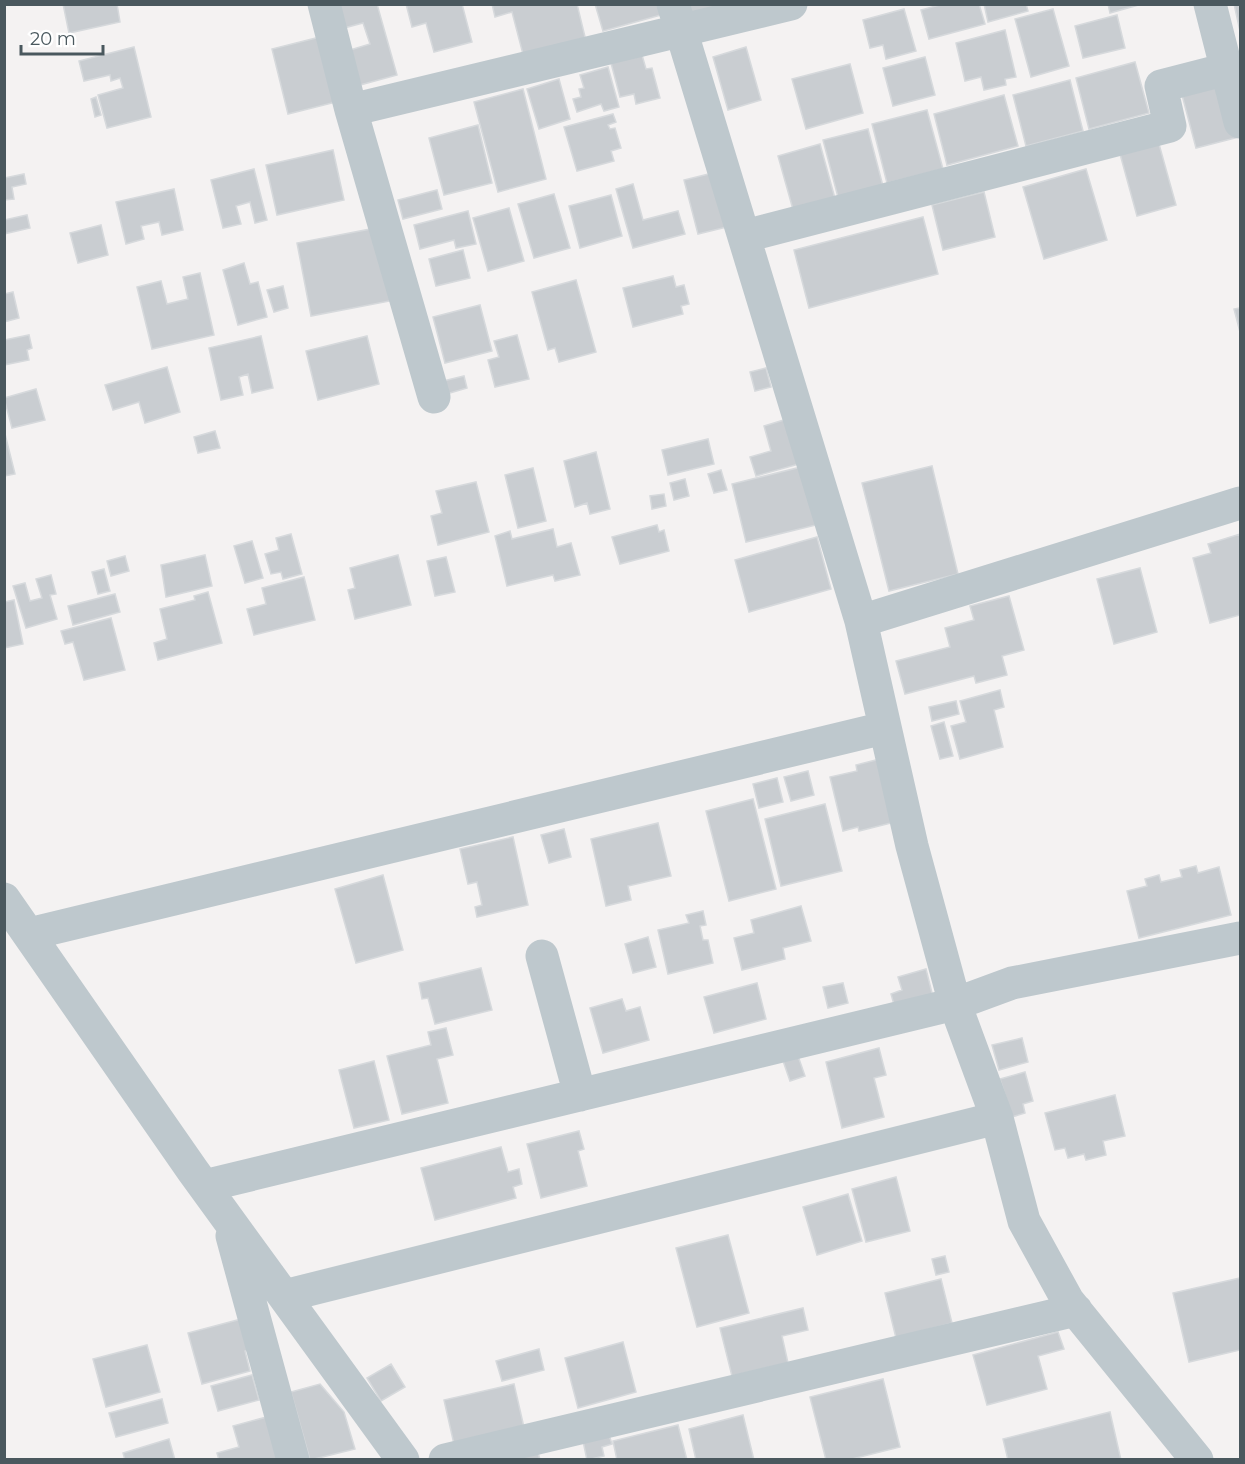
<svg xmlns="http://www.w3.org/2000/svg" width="1245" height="1464" viewBox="0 0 1245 1464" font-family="Montserrat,sans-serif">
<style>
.building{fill:#c9cdd1;stroke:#d6d9dc;stroke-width:1.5}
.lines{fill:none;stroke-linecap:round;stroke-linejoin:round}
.minor{stroke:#bec8cd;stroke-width:33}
</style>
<rect width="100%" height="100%" fill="#f4f2f2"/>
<path class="building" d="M63,4H117L120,22L69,33Z
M337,4H377L397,75L360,85L350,50L370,44L363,23L344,28Z
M406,4H462L472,42L434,52L426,23L412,27Z
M492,4H577L586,41L524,58L512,12L495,17Z
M595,4H665L668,13L603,31Z
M689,4H734L692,16Z
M943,4H979L985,24L929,39L921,10Z
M984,4H1026L1028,11L988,22Z
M1108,4H1142L1110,13Z
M1234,4H1240V31Z
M904,9L916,51L886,59L883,45L870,48L863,20Z
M1053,9L1069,66L1031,77L1015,19Z
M1117,15L1125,48L1083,58L1075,26Z
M1005,30L1016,77L1005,79L1006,85L984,90L981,77L965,81L956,43Z
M320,37L336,102L288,114L272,49Z
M134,47L151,117L107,128L98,95L123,88L120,78L111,81L110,75L84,81L79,61Z
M746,47L761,100L728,110L713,57Z
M642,55L646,69L652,68L660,98L636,104L634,94L620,97L611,63Z
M925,57L935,95L893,106L883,68Z
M1135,62L1149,113L1089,129L1076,78Z
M850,64L863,113L806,129L792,79Z
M608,67L619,107L604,111L601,104L577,112L573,99L581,97L579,89L584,88L580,75Z
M559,79L570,119L539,129L527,89Z
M1070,80L1083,131L1026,146L1013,95Z
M1225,84L1239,137L1196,148L1182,95Z
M523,89L546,179L498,192L474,102Z
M1004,95L1018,146L947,165L934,114Z
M96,97L101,115L95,117L91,99Z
M927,110L943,169L887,183L872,124Z
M613,114L616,122L608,125L610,129L615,128L621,148L611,151L614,161L577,171L564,127Z
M478,125L492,183L444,195L429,138Z
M868,129L884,190L839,201L823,140Z
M820,144L836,202L794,213L778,156Z
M1159,144L1176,205L1137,216L1120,154Z
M333,150L344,200L277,215L266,165Z
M254,169L267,220L255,223L250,202L236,206L241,224L223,228L211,180Z
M1086,169L1107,240L1044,259L1023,187Z
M721,171L735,225L698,234L684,180Z
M24,174L26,184L12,187L14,199L4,200V178Z
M633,184L643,220L678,211L685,234L633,248L616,189Z
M174,189L183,230L162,235L159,222L141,226L144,239L126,244L116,202Z
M437,190L442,209L403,219L398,200Z
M984,192L995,237L943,250L932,205Z
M554,194L570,248L534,258L518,204Z
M611,195L622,236L580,248L569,206Z
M509,208L524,261L488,271L473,218Z
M468,211L476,244L456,248L454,240L420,249L414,225Z
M27,215L30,228L4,234V220Z
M923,217L938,274L809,308L794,250Z
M101,225L108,255L78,263L70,233Z
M381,227L395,300L311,316L297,243Z
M463,250L470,278L436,286L429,259Z
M244,263L250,284L258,282L267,317L238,325L223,270Z
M200,273L214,335L152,349L137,287L161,281L167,304L188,299L183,277Z
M673,276L676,287L684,285L689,304L681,306L683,314L633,327L623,288Z
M576,280L596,352L559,362L555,348L548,350L532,292Z
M283,286L288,308L274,312L267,290Z
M13,292L19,318L4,322V294Z
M480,305L492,351L445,363L433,317Z
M1240,308V332L1234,309Z
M29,335L32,348L27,350L29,360L4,365V340Z
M517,335L529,379L495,387L488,360L499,357L494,341Z
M261,336L273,388L252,393L248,374L239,377L243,395L221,400L209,348Z
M367,336L379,384L318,400L306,351Z
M167,367L180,412L145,423L139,402L113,410L105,385Z
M766,368L771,387L755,391L750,372Z
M464,376L467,388L443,395L439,382Z
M36,389L45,420L12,428L4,398Z
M787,419L799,464L756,476L750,457L771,451L764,426Z
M4,430L15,474L4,476Z
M215,431L220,448L198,453L194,437Z
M708,439L714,464L668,475L662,450Z
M596,452L610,509L590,514L587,503L575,507L564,461Z
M932,466L958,574L889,591L862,483Z
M801,467L816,525L746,542L732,484Z
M533,468L546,521L518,528L505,475Z
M721,470L727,490L714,493L708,474Z
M685,479L689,496L674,500L670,483Z
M476,482L489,532L438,545L431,516L442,513L436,491Z
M664,494L666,506L652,509L650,496Z
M657,525L659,532L664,530L669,551L620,564L612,537Z
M553,529L557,547L571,543L580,575L555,581L553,575L507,586L495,536L510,531L512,539Z
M291,534L302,574L283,579L281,572L271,574L265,554L279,550L276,538Z
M1240,534V615L1210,623L1193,558L1211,553L1208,544Z
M817,537L831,589L749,612L735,560Z
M252,541L263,578L245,583L234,546Z
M205,555L212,586L166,597L161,565Z
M398,555L411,605L355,619L348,590L355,588L350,568Z
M125,556L129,571L111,576L107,561Z
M446,557L455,592L435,596L427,561Z
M1140,568L1157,632L1114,644L1097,579Z
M104,569L110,591L98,594L92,572Z
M51,575L56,594L50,595L57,619L26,628L13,586L25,583L30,601L42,598L36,579Z
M304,577L315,620L254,635L247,609L266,604L262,588Z
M208,592L222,643L158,660L154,643L167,639L160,609L195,600L194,596Z
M115,594L120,612L73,625L68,606Z
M1009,596L1024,650L1002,656L1007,675L976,683L974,676L905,694L896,661L950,647L945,628L974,620L970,606Z
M14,600L23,644L4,648V602Z
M111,618L125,670L84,680L73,642L65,644L61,631Z
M1000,690L1004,707L994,710L1003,747L960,759L951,726L966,722L960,701Z
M956,701L959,714L932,721L929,707Z
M944,722L953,756L940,759L931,726Z
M880,759L895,822L859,831L858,827L843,831L830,777L857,771L856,765Z
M808,771L814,795L791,801L784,777Z
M777,778L783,802L759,808L753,784Z
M753,799L776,889L729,901L706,811Z
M825,804L842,871L781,886L765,819Z
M658,823L671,876L628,886L631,900L606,906L591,839Z
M564,829L571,857L549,863L541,835Z
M513,837L528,905L477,917L475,907L482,905L477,882L468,884L460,849Z
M1196,866L1198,873L1219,867L1231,915L1139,938L1127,891L1147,886L1145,879L1159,875L1161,882L1182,877L1180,870Z
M383,875L403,950L356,963L335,889Z
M801,906L811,941L783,948L785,959L742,970L734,938L754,933L751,920Z
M703,911L706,925L700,926L703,940H708L713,963L668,974L658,930L689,923L686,915Z
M648,937L656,967L633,973L625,944Z
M481,968L492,1010L435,1024L428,998L422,999L419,983Z
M926,969L935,1005L897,1015L891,994L902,990L898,977Z
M757,983L766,1019L714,1033L704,997Z
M843,983L848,1003L828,1008L823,987Z
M622,999L626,1011L640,1007L649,1040L603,1053L590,1008Z
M446,1028L453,1055L437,1059L448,1103L402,1114L387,1056L431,1045L428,1032Z
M1022,1038L1028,1062L999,1070L992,1045Z
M879,1048L886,1075L874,1078L884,1117L842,1128L826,1062Z
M797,1053L805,1076L790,1081L782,1058Z
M374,1061L389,1120L354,1128L339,1070Z
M1025,1072L1033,1101L1023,1104L1025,1113L1012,1117L1000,1079Z
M1115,1095L1125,1136L1103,1141L1106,1155L1086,1160L1084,1154L1068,1158L1065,1148L1055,1150L1045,1113Z
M579,1131L584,1149L578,1151L587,1186L541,1198L527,1144Z
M501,1147L508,1172L519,1169L522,1184L513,1187L516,1198L435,1220L421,1168Z
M896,1177L910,1231L866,1242L852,1189Z
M848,1194L862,1241L817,1255L803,1207Z
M728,1235L749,1313L697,1327L676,1248Z
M945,1256L949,1272L936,1275L932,1259Z
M1240,1278V1350L1189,1362L1173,1293Z
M941,1279L952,1323L896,1338L885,1293Z
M803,1308L808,1330L782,1336L788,1363L732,1376L720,1328Z
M245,1318L253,1349L245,1351L250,1371L202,1384L188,1333Z
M1058,1332L1064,1349L1038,1356L1047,1389L987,1405L973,1355Z
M623,1342L636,1392L578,1408L565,1358Z
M147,1345L160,1392L106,1407L93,1359Z
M539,1349L544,1370L502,1381L496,1361Z
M391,1364L405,1387L381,1401L367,1378Z
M252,1375L259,1400L218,1411L211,1386Z
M883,1379L900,1447L848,1460H826L810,1397Z
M320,1384L344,1412L355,1449L310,1460L291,1392Z
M514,1384L526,1436L456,1453L444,1400Z
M162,1399L168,1423L116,1437L109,1413Z
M1110,1412L1121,1460H1008L1003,1439Z
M274,1415L287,1460H219L217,1453L239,1447L233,1426Z
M743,1415L754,1460H696L689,1429Z
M678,1425L687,1460H617L613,1441Z
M609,1435L612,1444L602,1447L604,1456L587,1460L583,1441Z
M169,1439L175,1460H125L123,1453Z
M538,1452L540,1460H505Z"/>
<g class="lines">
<path class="minor" d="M324,4L351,110L434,397
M673,4L861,621L912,846L955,1004L997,1118L1024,1221L1068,1301L1197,1460
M1210,4L1240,122
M351,110L791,4
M745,236L1170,126L1161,86L1227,69
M861,621L1240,503
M4,899L193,1171L403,1460
M29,934L884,728
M542,956L580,1095
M204,1186L955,1004L1012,983L1240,938
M232,1236L293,1460
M284,1296L997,1118
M445,1460L1076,1310"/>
</g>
<rect width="1245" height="1464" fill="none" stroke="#4a585e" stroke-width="12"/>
<path d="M21 45v9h82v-9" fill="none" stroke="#4a585e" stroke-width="3"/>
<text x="30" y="45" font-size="18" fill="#4a585e" stroke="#ffffff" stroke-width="4.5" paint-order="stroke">20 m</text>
</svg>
